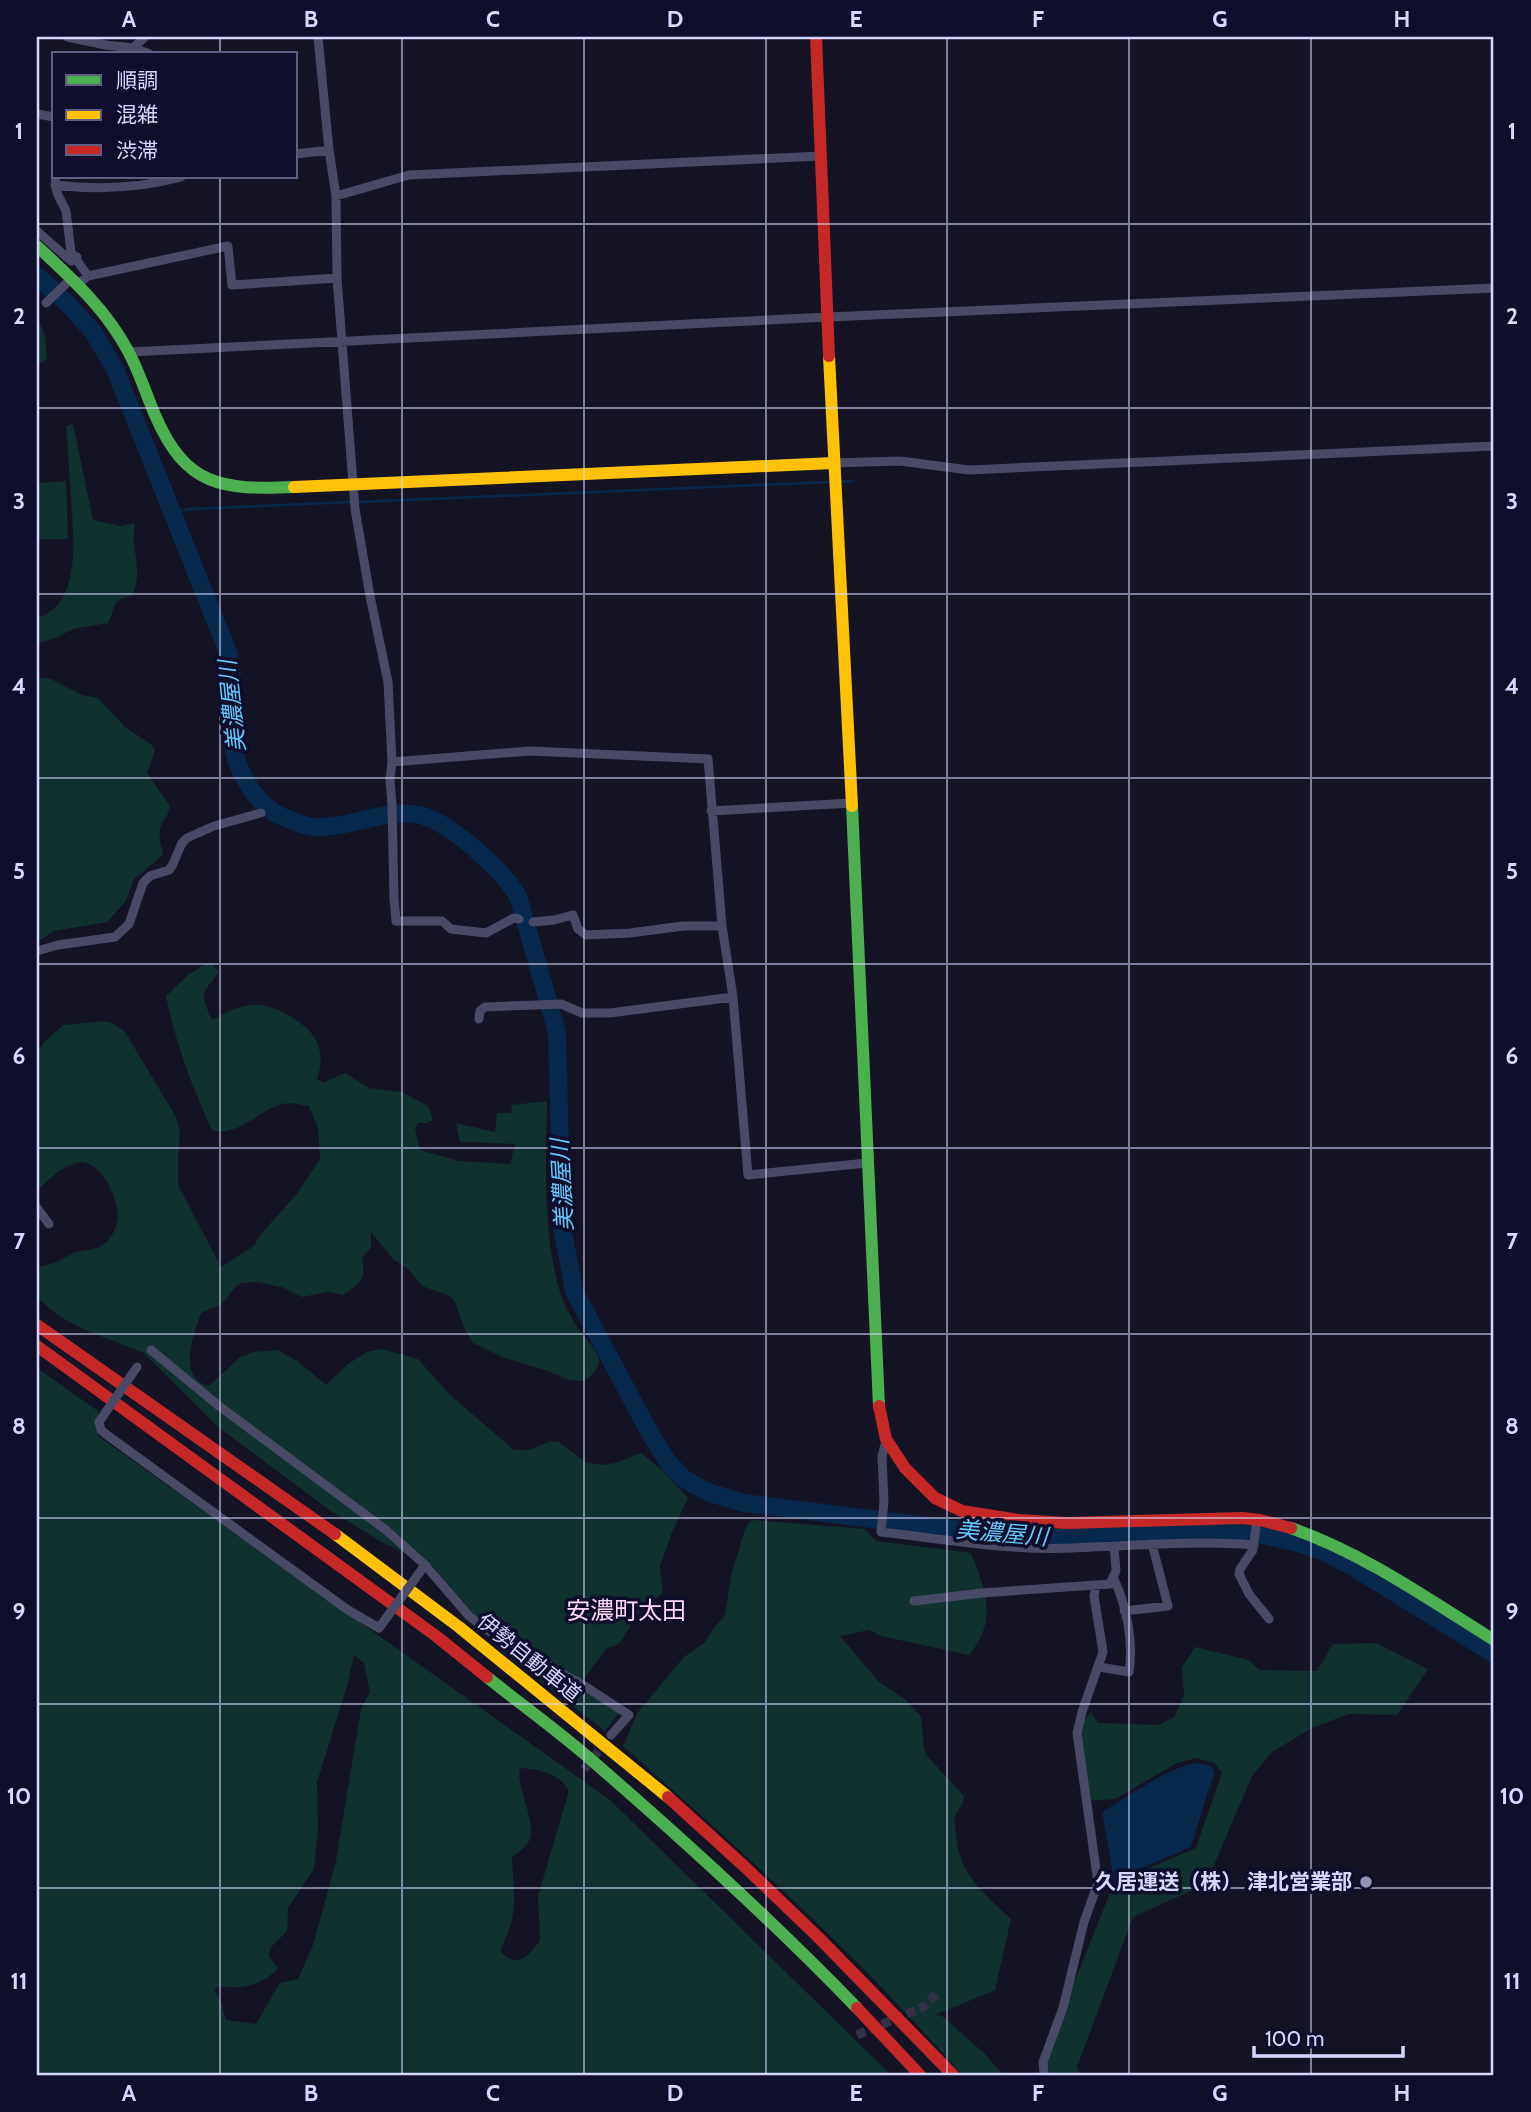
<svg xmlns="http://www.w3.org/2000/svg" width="1531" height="2112" viewBox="0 0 1531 2112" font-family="Cabin,'Noto Sans JP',sans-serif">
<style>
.green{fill:#11312f;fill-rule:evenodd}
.water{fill:#08284c}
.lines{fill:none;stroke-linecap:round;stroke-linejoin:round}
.stream{stroke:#08284c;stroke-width:2.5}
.river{stroke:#08284c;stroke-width:18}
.street-tunnel{stroke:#323146;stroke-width:9;stroke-dasharray:9 4.5;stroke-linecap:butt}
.street{stroke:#484a66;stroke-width:9}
.fast{stroke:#4caf50;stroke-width:12}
.slow{stroke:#ffc107;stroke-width:12}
.jam{stroke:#c62828;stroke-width:12}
.street-bridge{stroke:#484a66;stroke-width:9}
.grid{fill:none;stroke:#d7d7ff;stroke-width:2;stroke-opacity:0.55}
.poi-dot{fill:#9393b3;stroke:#0f0e2b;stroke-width:2.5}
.labels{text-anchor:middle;stroke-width:7;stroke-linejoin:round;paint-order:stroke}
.street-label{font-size:21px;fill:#d7d7ff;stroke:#0f0e2b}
.poi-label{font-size:21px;font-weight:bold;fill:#d7d7ff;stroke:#0f0e2b;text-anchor:end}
.water-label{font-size:23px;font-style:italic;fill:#65c9ff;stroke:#0f0e2b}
.quarter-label{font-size:24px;fill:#ffd9f5;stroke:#0f0e2b}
.neatline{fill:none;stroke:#d7d7ff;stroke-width:2.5}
.grid-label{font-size:23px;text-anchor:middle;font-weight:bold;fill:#d7d7ff}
</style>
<rect width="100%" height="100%" fill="#151425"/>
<path class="green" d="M37,317L45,335L47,359L37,365Z
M73,424L93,520L120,526L134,523C135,530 133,537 134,545C137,565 140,575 133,595C107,602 118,605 108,623L73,629L55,638L37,644V618C83,605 73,534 71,497C69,473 68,450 66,426Z
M66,481L68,539H37L38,483Z
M37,677L51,679L82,695L98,698L125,727L152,745L155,751L147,773L170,806C169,814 166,816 162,823C157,833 161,844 163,855L134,879L126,901L107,922L54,931L37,942Z
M207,963L214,966L218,972C215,980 208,984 205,991C201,999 209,1012 212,1020C225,1013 238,1006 253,1005C264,1004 274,1008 284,1013C313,1028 328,1046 317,1079L323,1083L345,1073L369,1088L401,1092L428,1106L433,1120L427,1123H419L415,1128L420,1150L459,1161L510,1164L515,1144L460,1142L456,1123L495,1132L497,1113H511L512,1105L547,1101C546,1163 542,1236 561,1295C564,1305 570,1315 575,1324C580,1333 598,1350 599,1360C599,1369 591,1376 584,1381L569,1380L548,1371L505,1358L473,1343L465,1330L455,1302L450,1296L422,1286L408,1269L393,1259L371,1232V1247L362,1258C366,1281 361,1282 343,1295L328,1292L302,1297L282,1287L256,1282L242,1283L235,1287L222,1304L201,1313C193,1335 177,1379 209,1386L239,1358L253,1352L277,1350L297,1361L326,1385L348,1364L367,1352L382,1349L418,1359L449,1394L514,1450H529L551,1441L559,1442L585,1462L601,1465L616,1463L641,1453L664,1472L688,1498L672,1532L660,1566L663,1593L642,1607L620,1643L606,1649L578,1687L619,1713L605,1731L497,1648L496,1641L432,1565L385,1544L331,1511L218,1427L144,1353L85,1330L59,1316L37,1298V1267C40,1266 44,1266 47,1265C58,1263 67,1255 77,1252C86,1249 96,1250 103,1245C112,1238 117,1227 118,1217C118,1198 100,1156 76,1163C61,1167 48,1180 37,1191V1052L46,1040L64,1025L104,1021L112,1023L125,1032L176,1117L180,1131L178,1154V1185L221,1267L254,1246L260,1235L296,1195L320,1159L318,1128L309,1106C301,1105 291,1102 282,1104C259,1110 237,1138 212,1130C191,1086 176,1043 166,996L188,975Z
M37,1368L98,1411V1436L610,1800L891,2075H37ZM354,1655L364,1663L370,1692L361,1709L336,1861L313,1945L298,1979L280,1983L256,2024L226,2020L221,2002L214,1989C222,1984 227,1988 236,1987C252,1987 268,1980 278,1968L269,1957L270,1948L287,1931L288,1908L314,1869L318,1831L317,1782L347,1686ZM520,1768C540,1770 558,1772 569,1791L538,1896L540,1941C528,1955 518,1970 501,1952C503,1940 510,1931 512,1920C516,1900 513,1877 512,1857C516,1853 522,1850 526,1846C542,1827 514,1788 520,1768Z
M753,1520L865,1529L876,1541L971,1553C986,1592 998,1620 969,1655L881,1636L869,1630L840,1636L878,1681L906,1700L921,1717L924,1748L927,1756L964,1796C964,1805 958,1808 955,1816C954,1820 955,1828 956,1833C957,1872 984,1894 1011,1919L995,1990L935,2015L942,2016L986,2055L1003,2075H962C859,1956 741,1850 623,1746L638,1712L684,1657L704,1643L713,1629L725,1615L731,1576L745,1529L749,1522Z
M1376,1643L1428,1669L1397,1715L1349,1714L1312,1728L1272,1752L1252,1776L1206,1884L1133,1917L1077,2067L1081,2075H1043V2060L1114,1883L1196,1848L1222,1773L1214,1763L1196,1758L1177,1763L1115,1799L1086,1801L1075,1740L1083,1721L1091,1712L1098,1723L1159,1725L1174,1717L1184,1696L1182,1667L1195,1647L1249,1660L1259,1670L1317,1671L1333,1644Z"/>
<path class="water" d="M1197,1763L1211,1766L1215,1773L1207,1794L1191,1847L1114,1880L1102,1812C1128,1797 1168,1767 1197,1763Z"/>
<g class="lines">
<path class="stream" d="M837,482L854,481
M358,502L830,482
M172,512L190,509L351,502"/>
<path class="river" d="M37,276L70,306L93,332L115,369L229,655C230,664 232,673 232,682C234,710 227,740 239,767C249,790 264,811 288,819C296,822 306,827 314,827C348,829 385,808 420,815C450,822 502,870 518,896L557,1032L562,1226L574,1291L652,1437L668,1462L683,1478L707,1492L744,1503L1032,1539L1199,1530L1262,1535L1298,1543L1322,1551L1353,1567L1494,1654"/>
<path class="street-tunnel" d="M584,1769L606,1742
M857,2035L923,2007L938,1992"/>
<path class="street" d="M67,37L106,45L133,48L150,54
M318,37L329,150L336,196L337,278L355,509L370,596L388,682L392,762L390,780L392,805L394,899L396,921H442L451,929L486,933L514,918L519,919
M133,48L145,37
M37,114L54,117
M296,154L329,150
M56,177L55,185L58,195L66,211L71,252L88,276
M55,185C97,190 141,188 181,177
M336,196L409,175L821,156
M37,231L71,261L77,257
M78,284L88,276L228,246L232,285L337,278
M46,303L72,278
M129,352L828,317L1494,288
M833,463L900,461L969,470L1494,446
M392,762L530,751L708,759L722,926L733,997L748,1175L867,1163
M711,811L852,803
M533,922L554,920L573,915L578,929L586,935L630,933L683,926H722
M37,951L58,945L115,937L129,924L143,883L150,876L169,870L172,866L182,843L187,838L214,826L261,813
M479,1019L480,1011L485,1007L561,1004L582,1013H610L733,997
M37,1208L49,1224
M151,1350L219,1406L386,1530L425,1565L469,1616L498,1638L583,1685L629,1715L611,1735
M99,1422L101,1430L107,1435L348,1610L379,1628
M886,1441L882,1456L884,1501L881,1532C944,1539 1009,1551 1072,1548C1133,1546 1193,1540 1254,1545
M1257,1519L1253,1550L1240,1569L1239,1574L1249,1594L1269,1619
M914,1601L982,1593L1110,1584L1116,1571L1114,1546
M1124,1611L1168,1606L1152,1544
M1099,1667L1129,1672C1134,1641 1126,1604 1113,1577
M1044,2075L1043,2062L1063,2008L1084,1922L1098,1883L1077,1733L1082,1712L1103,1652L1094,1596L1096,1585"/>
<path class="fast" d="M37,246C71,278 106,309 128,351C139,371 146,394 155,415C186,487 222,490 294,487
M852,806L879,1406
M1291,1528C1365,1554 1428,1599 1494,1640
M487,1677C523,1706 561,1733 596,1764C686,1842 774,1922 857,2008"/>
<path class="slow" d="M829,356L852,806
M294,487L833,463
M335,1534L459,1627L668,1797"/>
<path class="jam" d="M816,37L829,356
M37,1325L335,1534
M37,1346L436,1636L487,1677
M879,1406L886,1439L905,1468L935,1498L962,1511L1019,1520L1066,1523L1242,1518L1260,1520L1291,1528
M668,1797L745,1867L818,1937L953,2075
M857,2008L920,2075"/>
<path class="street-bridge" d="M99,1422L137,1367
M379,1628L425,1565"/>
</g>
<path class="grid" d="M220,37V54M402,37V2075M584,37V2075M766,37V2075M947,37V2075M1129,37V2075M1311,37V2075M220,177V2075M37,224H1494M37,408H1494M37,594H1494M37,778H1494M37,964H1494M37,1148H1494M37,1334H1494M37,1518H1494M37,1704H1494M37,1888H1494"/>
<circle class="poi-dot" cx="1366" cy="1882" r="7"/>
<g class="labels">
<g class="street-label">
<text transform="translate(529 1658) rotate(39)" y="7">伊勢自動車道</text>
</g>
<g class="poi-label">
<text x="1352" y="1889">久居運送（株） 津北営業部</text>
</g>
<g class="water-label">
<text transform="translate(232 706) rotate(-96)" y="8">美濃屋川</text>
<text transform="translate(562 1185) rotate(-93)" y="8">美濃屋川</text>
<text transform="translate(1002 1533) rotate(5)" y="8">美濃屋川</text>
</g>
<g class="quarter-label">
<text x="626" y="1619">安濃町太田</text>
</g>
</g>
<rect width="1531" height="2112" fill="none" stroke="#0f0e2b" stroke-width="77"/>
<rect x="52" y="52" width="245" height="126" fill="#0f0e2b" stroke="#5f5e80" stroke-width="2"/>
<rect x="66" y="75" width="35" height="10" fill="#4caf50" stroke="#5f5e80" stroke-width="2"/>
<text x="116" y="88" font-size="21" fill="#d7d7ff">順調</text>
<rect x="66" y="110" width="35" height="10" fill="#ffc107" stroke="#5f5e80" stroke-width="2"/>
<text x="116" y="122" font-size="21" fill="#d7d7ff">混雑</text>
<rect x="66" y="145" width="35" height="10" fill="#c62828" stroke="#5f5e80" stroke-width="2"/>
<text x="116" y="158" font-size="21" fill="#d7d7ff">渋滞</text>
<path d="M1254 2046v10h149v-10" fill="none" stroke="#d7d7ff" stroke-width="3.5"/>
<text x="1265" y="2046" font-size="21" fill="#d7d7ff" stroke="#0f0e2b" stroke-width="5" paint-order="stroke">100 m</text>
<rect x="38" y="38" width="1454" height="2036" class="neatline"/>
<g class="grid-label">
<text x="129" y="27">A</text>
<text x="311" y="27">B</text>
<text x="493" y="27">C</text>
<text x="675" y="27">D</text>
<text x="856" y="27">E</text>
<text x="1038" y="27">F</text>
<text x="1220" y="27">G</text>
<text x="1402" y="27">H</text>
<text x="19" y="139">1</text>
<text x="1512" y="139">1</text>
<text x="19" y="324">2</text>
<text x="1512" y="324">2</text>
<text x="19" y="509">3</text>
<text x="1512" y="509">3</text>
<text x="19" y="694">4</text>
<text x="1512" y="694">4</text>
<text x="19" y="879">5</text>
<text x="1512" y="879">5</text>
<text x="19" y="1064">6</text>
<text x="1512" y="1064">6</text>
<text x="19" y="1249">7</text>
<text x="1512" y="1249">7</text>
<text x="19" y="1434">8</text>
<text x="1512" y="1434">8</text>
<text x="19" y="1619">9</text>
<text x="1512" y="1619">9</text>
<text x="19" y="1804">10</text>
<text x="1512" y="1804">10</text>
<text x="19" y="1989">11</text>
<text x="1512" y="1989">11</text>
<text x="129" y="2101">A</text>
<text x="311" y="2101">B</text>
<text x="493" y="2101">C</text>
<text x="675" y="2101">D</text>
<text x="856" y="2101">E</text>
<text x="1038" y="2101">F</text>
<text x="1220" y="2101">G</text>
<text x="1402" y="2101">H</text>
</g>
</svg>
